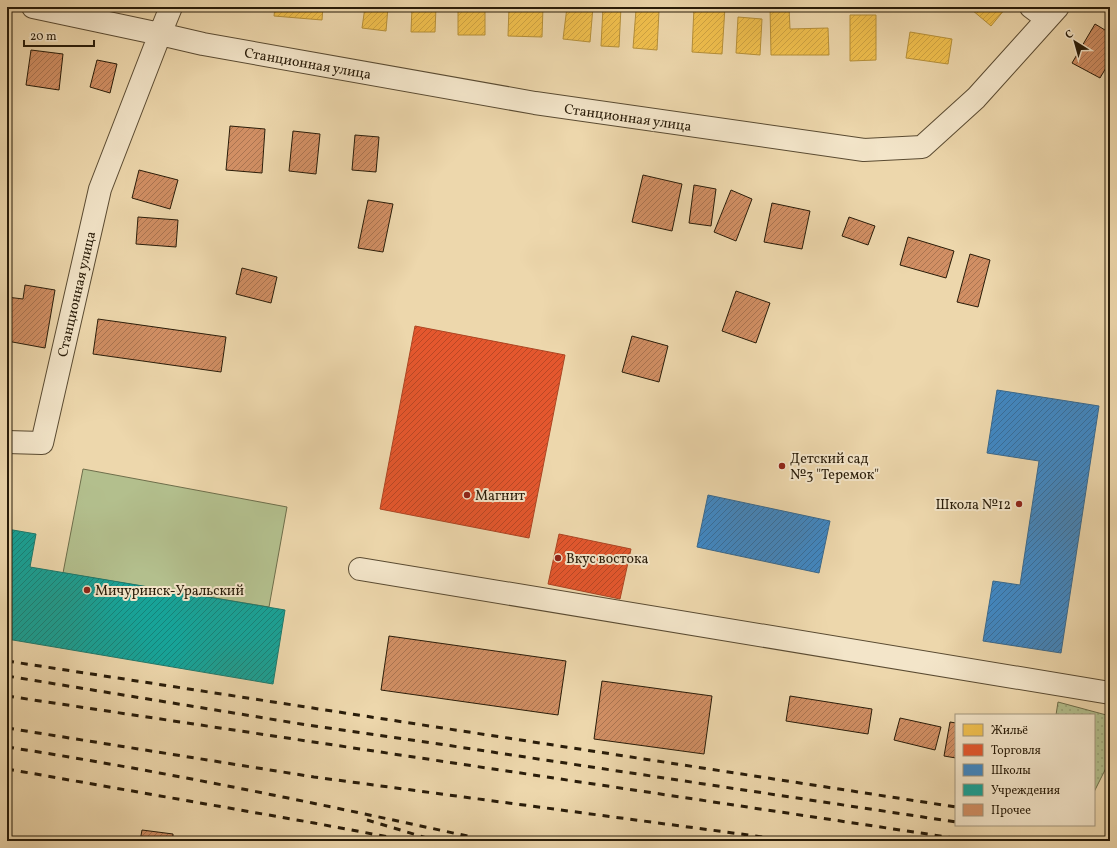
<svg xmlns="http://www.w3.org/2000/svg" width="1117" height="848" viewBox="0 0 1117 848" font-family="Vollkorn,serif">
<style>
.grass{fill:url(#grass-dots);stroke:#6e6e4b}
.green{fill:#b3bf8d;stroke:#6e6e4b}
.homes{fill:url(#homes-hatch);stroke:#b69039}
.shops{fill:url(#shops-hatch);stroke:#ac4523}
.schools{fill:url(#schools-hatch);stroke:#38688d}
.public{fill:url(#public-hatch);stroke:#1c7a6d}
.building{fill:url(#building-hatch);stroke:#291c09}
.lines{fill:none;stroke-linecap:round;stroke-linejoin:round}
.minor-casing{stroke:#5a4b32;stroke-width:24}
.minor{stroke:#f3e5c9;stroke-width:22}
.rail{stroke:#291c09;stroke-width:3;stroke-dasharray:7 7;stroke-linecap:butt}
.poi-dot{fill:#8f2418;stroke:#f3e5c9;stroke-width:1.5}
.labels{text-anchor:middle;stroke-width:4;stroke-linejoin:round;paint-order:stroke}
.street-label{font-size:14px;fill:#291c09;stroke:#f3e5c9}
.poi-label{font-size:14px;fill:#291c09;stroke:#f3e5c9;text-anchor:start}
</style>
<defs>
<pattern id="grass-dots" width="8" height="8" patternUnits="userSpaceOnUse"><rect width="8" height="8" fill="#b3bf8d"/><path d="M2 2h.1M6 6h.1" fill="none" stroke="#9aa478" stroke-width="1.8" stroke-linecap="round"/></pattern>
<pattern id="homes-hatch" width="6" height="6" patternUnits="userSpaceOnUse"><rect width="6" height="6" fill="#f2c14e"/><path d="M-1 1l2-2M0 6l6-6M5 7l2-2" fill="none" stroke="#d0a543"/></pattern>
<pattern id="shops-hatch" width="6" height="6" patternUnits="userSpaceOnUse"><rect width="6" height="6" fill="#e4572e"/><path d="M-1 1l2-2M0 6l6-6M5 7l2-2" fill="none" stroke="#b94725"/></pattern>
<pattern id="schools-hatch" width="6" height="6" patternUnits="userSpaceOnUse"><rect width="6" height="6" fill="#3f88c5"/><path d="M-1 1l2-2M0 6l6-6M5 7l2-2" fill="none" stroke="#356e9e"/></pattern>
<pattern id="public-hatch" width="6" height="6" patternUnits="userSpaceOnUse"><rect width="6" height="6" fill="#17a398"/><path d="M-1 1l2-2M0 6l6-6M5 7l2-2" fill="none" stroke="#15847a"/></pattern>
<pattern id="building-hatch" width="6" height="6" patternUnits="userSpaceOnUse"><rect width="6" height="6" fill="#d18f64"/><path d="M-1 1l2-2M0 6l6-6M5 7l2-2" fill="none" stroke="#aa7451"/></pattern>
</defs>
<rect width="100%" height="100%" fill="#edd7ac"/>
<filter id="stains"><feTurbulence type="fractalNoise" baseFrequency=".005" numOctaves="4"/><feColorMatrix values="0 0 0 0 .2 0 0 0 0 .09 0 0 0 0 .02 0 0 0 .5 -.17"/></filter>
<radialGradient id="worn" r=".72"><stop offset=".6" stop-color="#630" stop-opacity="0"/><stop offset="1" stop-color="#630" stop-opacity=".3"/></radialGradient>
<path class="grass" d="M1058,702L1110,716V760L1094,792V715H1056Z"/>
<path class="green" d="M83,469L287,507L269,607L63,573Z"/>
<path class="homes" d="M203,7H226L225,11Z
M275,7H323L322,20L274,16Z
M365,7H388L386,31L362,28Z
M412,7H436L435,32H411Z
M458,7H485V35H458Z
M509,7H543L542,37L508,36Z
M567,7H593L590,42L563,39Z
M603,7H621L619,47L601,46Z
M694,7H725L722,54L692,52Z
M770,7H789L790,29L828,28L829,55H771Z
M974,7H1003L1005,9L991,26L972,10Z
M636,10L659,11L657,50L633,48Z
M850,15H876V60L850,61Z
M738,17L762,19L760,55L736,53Z
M910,32L952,39L948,64L906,58Z"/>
<path class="shops" d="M415,326L565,355L529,538L380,509Z
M559,534L631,549L620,599L548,584Z"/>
<path class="schools" d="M997,390L1099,406L1061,653L983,641L993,581L1020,585L1039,461L987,453Z
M708,495L830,521L819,573L697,547Z"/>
<path class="public" d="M7,529L36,534L30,567L285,610L273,684L7,639Z"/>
<path class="building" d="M1095,24L1110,33V61L1100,78L1072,63Z
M31,50L63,54L59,90L26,85Z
M97,60L117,64L110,93L90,87Z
M230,126L265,129L262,173L226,170Z
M293,131L320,134L316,174L289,171Z
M355,135L379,137L376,172L352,170Z
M139,170L178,180L170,209L132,198Z
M643,175L682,184L672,231L632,222Z
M694,185L716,189L711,226L689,223Z
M731,190L752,199L736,241L714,232Z
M368,200L393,204L383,252L358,248Z
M772,203L810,211L802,249L764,242Z
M138,217L178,220L176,247L136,244Z
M849,217L875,226L868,245L842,236Z
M908,237L954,251L946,278L900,265Z
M970,254L990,260L978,307L957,302Z
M242,268L277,277L271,303L236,294Z
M25,285L55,290L45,348L7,341V297L23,299Z
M736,291L770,303L756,343L722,331Z
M98,319L226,337L221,372L93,354Z
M632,336L668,346L659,382L622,372Z
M389,636L566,661L558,715L381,690Z
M602,681L712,696L704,754L594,739Z
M790,696L872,709L868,734L786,721Z
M900,718L941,727L935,750L894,740Z
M950,722L956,723V758L944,756Z
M142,830L173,834V841H140Z"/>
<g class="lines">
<defs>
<path id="minor" d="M33,7L160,34L203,44L535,103L864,150L922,147L976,98L1058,7
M1031,7L1047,19
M7,442L42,443L100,189L160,34L171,7
M360,569L1110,693"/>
</defs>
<use href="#minor" class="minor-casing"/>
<use href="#minor" class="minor"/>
<path class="rail" d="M7,661L956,807
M7,676L301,724L439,744L956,822
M7,696L967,840
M7,728L314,777L793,841
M7,747C169,772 330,806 490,841
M7,769L314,823L410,841
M367,820L437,841"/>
</g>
<g class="poi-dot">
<circle cx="782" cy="466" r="4"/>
<circle cx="467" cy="495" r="4"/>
<circle cx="1019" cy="504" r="4"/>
<circle cx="558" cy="558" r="4"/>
<circle cx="87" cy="590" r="4"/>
</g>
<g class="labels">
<g class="street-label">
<text transform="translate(308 63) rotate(10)" y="5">Станционная улица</text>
<text transform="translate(628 117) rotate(8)" y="5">Станционная улица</text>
<text transform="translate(76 294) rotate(-77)" y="5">Станционная улица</text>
</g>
<g class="poi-label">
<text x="790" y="463">Детский сад<tspan x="790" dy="16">№3 "Теремок"</tspan></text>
<text x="475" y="500">Магнит</text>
<text x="1011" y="509" text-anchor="end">Школа №12</text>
<text x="566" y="563">Вкус востока</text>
<text x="95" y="595">Мичуринск-Уральский</text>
</g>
</g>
<rect width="1117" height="848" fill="none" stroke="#edd7ac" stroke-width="24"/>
<rect x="8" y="8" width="1101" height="832" fill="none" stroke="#291c09" stroke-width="2"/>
<rect x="12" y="12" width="1093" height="824" fill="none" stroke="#291c09"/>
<rect x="955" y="714" width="140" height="112" fill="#f3e5c9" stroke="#a2957c"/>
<rect x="963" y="724" width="20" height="12" fill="#f2c14e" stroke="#a2957c"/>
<text x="991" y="734" font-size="12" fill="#291c09">Жильё</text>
<rect x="963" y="744" width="20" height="12" fill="#e4572e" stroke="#a2957c"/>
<text x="991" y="754" font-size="12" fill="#291c09">Торговля</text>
<rect x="963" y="764" width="20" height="12" fill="#3f88c5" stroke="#a2957c"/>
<text x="991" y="774" font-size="12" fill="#291c09">Школы</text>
<rect x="963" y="784" width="20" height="12" fill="#17a398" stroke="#a2957c"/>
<text x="991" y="794" font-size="12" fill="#291c09">Учреждения</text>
<rect x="963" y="804" width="20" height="12" fill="#d18f64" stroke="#a2957c"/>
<text x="991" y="814" font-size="12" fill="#291c09">Прочее</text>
<g transform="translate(1075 42) rotate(323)" stroke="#f3e5c9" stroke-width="3" paint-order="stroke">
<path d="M0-3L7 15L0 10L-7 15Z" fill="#291c09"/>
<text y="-6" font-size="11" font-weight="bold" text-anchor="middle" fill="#291c09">С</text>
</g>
<path d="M24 40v6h70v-6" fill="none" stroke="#291c09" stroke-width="2"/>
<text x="30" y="40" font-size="12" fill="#291c09" stroke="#f3e5c9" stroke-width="3" paint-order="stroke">20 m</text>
<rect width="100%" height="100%" filter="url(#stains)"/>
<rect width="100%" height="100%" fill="url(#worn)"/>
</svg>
